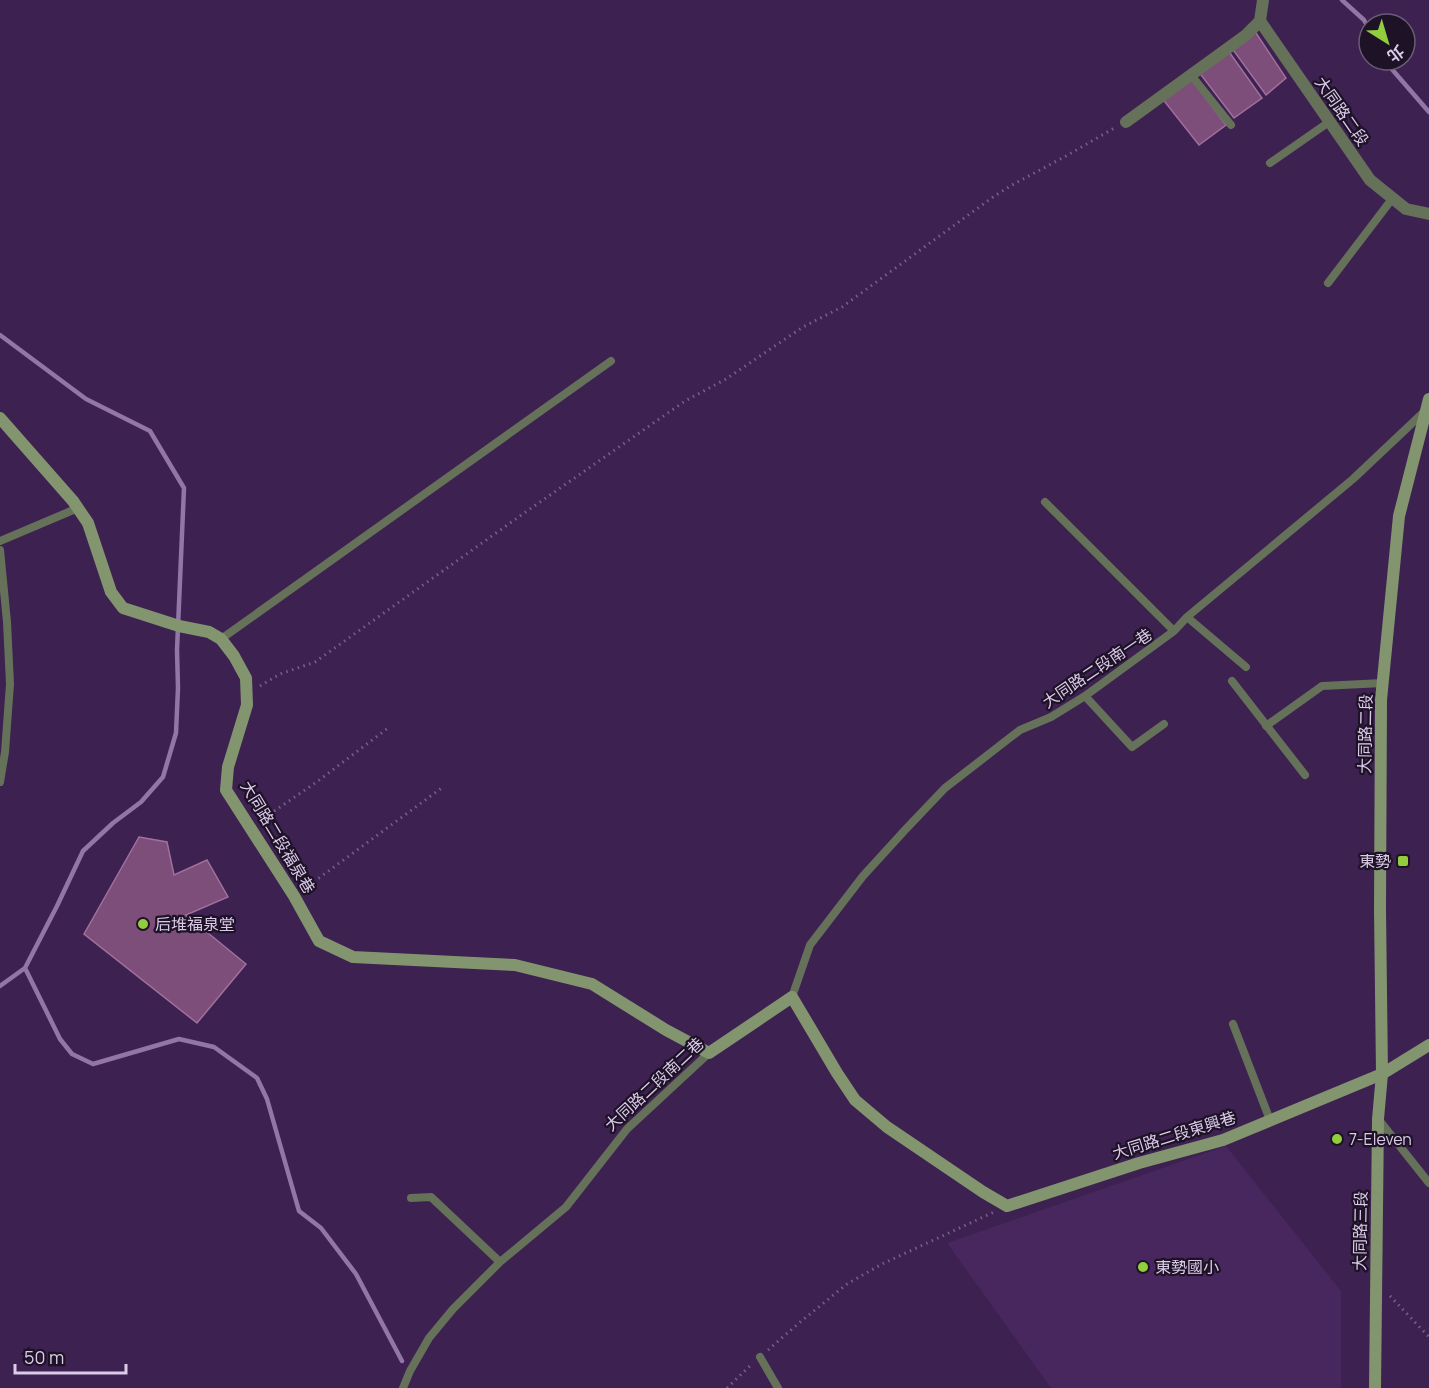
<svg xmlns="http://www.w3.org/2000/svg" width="1429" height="1388" viewBox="0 0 1429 1388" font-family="Manrope,'Noto Sans TC',sans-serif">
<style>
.built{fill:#47275e}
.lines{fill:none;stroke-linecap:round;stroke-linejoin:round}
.stream{stroke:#9276a7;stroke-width:4.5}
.building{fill:#7d4e7a;stroke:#a1709d;stroke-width:1.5}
.path{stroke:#776089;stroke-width:3;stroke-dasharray:1.5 4.5;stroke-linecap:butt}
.lane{stroke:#657159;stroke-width:8}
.street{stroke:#657159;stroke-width:12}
.secondary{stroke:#82956f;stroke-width:12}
.poi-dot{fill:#92cd3e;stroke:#1e1227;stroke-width:2}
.labels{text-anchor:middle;stroke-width:4.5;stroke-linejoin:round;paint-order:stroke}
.street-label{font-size:16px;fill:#dbcbe9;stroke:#1e1227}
.poi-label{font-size:16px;fill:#dbcbe9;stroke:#1e1227;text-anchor:start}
</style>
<rect width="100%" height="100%" fill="#3d2151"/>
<path class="built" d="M1226,1146L1341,1291V1388H1051L947,1243Z"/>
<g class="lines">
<path class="stream" d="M1342,0L1364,20L1369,29
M1386,60L1390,67L1429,112
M0,335L86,399L150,431L184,488L177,650L178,688L176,733L163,777L141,802L113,823L83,851L57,906L25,968L0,986
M25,968L60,1039L72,1054L93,1064L179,1039L214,1047L257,1078L267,1099L299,1211L321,1228L356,1274L402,1361"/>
</g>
<path class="building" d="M1254,30L1286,78L1266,95L1231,47Z
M1227,49L1262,98L1234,118L1198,71Z
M1190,77L1226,125L1199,145L1161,97Z
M139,837L167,842L174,875L207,860L228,897L186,915L246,964L197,1023L84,934Z"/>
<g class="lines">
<path class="path" d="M260,686L280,674L315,662L520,516L685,401L726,379L803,327L842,307L993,197L1012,185L1066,156L1116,127
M263,825L270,814L318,781L388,728
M304,889L443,787
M1390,1296L1429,1337
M768,1350L799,1323L847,1284L882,1264L994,1212
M727,1388L752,1364"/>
<path class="lane" d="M1191,75L1231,125
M1270,163L1329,122
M1328,283L1392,199
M1045,502L1174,631
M0,541L78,508
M0,550L7,622L10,684L5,752L0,782
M1187,617L1246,667
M221,639L611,361
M1232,681L1305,775
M1085,696L1132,747L1164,724
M1266,726L1322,686L1383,683
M792,997L810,945L863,876L905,830L945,788L1020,730L1051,717L1085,696L1174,631L1187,617L1353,479L1425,411
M1233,1024L1270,1120
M1379,1120L1429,1183
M411,1198L431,1197L500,1262
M760,1357L778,1388
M403,1388L410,1371L429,1338L453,1309L500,1262L566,1207L627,1129L709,1053"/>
<path class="street" d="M1263,0L1260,21L1370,180L1406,209L1429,214
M1126,122L1246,35L1260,21"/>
<path class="secondary" d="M0,418L73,501L88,523L111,592L123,608L179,626L209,632L221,639L234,656L246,678L247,705L228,767L226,790L294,896L319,941L353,957L515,965L592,984L666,1030L709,1053L792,997L837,1073L855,1100L887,1127L983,1192L1007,1206L1139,1163L1223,1140L1382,1074L1429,1045
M1375,1388L1378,1119L1382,1074L1380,910L1381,700L1399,516L1429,399"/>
</g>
<g class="poi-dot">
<rect x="1397" y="855" width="12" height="12" rx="3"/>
<circle cx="143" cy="924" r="6"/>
<circle cx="1337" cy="1139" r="6"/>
<circle cx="1143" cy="1267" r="6"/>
</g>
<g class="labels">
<g class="street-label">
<text transform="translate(1342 111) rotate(55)" y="6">大同路二段</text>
<text transform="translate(1097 668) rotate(-34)" y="6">大同路二段南一巷</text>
<text transform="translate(1365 734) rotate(-89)" y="6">大同路二段</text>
<text transform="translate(278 837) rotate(59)" y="6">大同路二段福泉巷</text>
<text transform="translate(654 1084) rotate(-43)" y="6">大同路二段南二巷</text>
<text transform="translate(1174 1135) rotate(-17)" y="6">大同路二段東興巷</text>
<text transform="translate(1360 1231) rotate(-89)" y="6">大同路三段</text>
</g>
<g class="poi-label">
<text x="1391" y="867" text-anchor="end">東勢</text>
<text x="155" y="930">后堆福泉堂</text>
<text x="1349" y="1145">7-Eleven</text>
<text x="1155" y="1273">東勢國小</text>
</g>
</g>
<g transform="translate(1387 42) rotate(143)"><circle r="28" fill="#1e1227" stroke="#6a5c75" stroke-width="1.5"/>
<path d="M0-4.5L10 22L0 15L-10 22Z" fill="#92cd3e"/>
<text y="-9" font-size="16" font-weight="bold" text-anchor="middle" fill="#dbcbe9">北</text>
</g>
<path d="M15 1364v9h111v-9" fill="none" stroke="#dbcbe9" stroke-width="3"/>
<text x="24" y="1364" font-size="18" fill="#dbcbe9" stroke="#1e1227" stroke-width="4.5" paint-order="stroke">50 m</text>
</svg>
